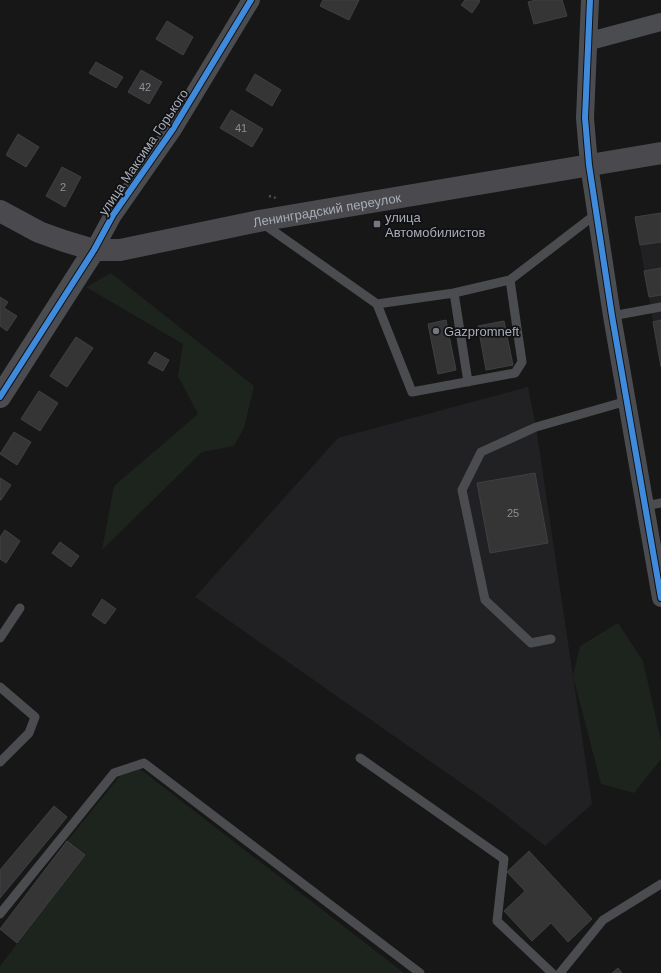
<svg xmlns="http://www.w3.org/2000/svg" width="661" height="973" viewBox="0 0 661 973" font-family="Arial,sans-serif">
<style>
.built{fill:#212123}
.green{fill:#1d241e}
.building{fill:#353536;stroke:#3f4043}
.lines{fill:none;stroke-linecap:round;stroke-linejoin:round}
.path{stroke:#4d4e52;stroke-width:2.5;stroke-dasharray:2 3;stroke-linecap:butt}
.service{stroke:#4b4c50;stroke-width:9}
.minor{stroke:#4b4c50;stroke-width:18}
.tertiary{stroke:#4b4c50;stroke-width:22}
.secondary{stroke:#4a4a4e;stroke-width:22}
.cycleway-casing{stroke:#111113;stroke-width:8}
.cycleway{stroke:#408adc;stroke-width:6}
.poi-dot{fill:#757880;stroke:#111113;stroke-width:1.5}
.labels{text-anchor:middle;stroke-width:3.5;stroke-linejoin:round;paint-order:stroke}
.number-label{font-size:11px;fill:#8b8f98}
.street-label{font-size:13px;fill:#a8adb8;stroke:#111113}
.poi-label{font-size:13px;fill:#a8adb8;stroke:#111113;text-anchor:start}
</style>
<rect width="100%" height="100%" fill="#171717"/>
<path class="built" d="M661,213V367L635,217Z
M528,387L536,427L592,804L545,846L497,808L195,597L338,438Z"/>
<path class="green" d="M111,273L254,386L244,428L234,446L202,452L102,550L114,486L198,414L178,376L183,344L86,287Z
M618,623L643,661L661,741V759L634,793L601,784L573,676L580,646Z
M140,769L404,973H0V966L85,855L67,841L120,776Z"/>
<path class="building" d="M323,0H359L349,20L320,6Z
M465,0H478L480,1L472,13L461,5Z
M536,0H562L567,16L534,24L528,2Z
M167,21L193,37L183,55L156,39Z
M96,62L123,77L116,88L89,73Z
M141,70L162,82L149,104L128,92Z
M255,74L281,90L272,106L246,90Z
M231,110L263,129L252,147L220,128Z
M18,134L39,147L26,167L6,155Z
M62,167L81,177L65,207L46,196Z
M661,213V242L640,245L635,217Z
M661,268V295L649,297L644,271Z
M0,297L8,302L4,308L17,316L7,331L0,326Z
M446,320L456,370L438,374L428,324Z
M661,320V367L653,322Z
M504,321L513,365L486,370L478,326Z
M76,337L93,348L67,387L50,376Z
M155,352L169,360L163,371L148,363Z
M39,391L58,403L40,431L21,419Z
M14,432L31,442L17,465L0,454Z
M535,473L548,543L490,553L477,483Z
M0,478L11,485L1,500H0Z
M5,530L20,541L6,563L0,559V537Z
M60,542L79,556L71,567L52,553Z
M102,599L116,609L105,624L92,615Z
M54,806L67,817L0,898V870Z
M67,841L85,855L17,943L0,929Z
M529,851L592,919L568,942L551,923L532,941L504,911L525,891L507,872Z
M618,968L622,973H612Z"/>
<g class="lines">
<path class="path" d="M269,196L276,198"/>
<path class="service" d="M262,223L377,304L412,392L515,373L522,362L510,280
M454,293L468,382
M377,304L454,293L510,280L596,214
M612,316L661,307
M645,506L661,503
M0,638L20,608
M551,639L531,643L485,600L462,490L481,452L536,427L627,401
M0,687L35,717L29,733L0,762
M360,758L504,859L497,921L552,973
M0,914L114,773L144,763L420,973
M560,973L603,920L661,884"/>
<path class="minor" d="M590,0L585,118L589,165L612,316L661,598
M590,41L661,22
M94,250L113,215L173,129L251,0"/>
<path class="tertiary" d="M0,397L94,250"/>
<path class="secondary" id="s1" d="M0,211L39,232L64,241L94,250H120L259,221L661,153"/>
<defs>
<path id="cycleway" d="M590,0L585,118L589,165L612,316L661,598
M0,397L94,250L113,215L173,129L251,0"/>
</defs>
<use href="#cycleway" class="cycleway-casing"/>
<use href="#cycleway" class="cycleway"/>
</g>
<g class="poi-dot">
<rect x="373" y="220" width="8" height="8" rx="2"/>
<circle cx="436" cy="331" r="4"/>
</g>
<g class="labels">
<g class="number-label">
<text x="145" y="91">42</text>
<text x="241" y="132">41</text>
<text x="63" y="191">2</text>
<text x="513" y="517">25</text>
</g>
<g class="street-label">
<text transform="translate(143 152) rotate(-56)" y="5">улица Максима Горького</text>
<text dy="5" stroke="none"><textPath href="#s1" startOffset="339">Ленинградский переулок</textPath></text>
</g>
<g class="poi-label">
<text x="385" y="222">улица<tspan x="385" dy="15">Автомобилистов</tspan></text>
<text x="444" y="336">Gazpromneft</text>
</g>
</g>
</svg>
